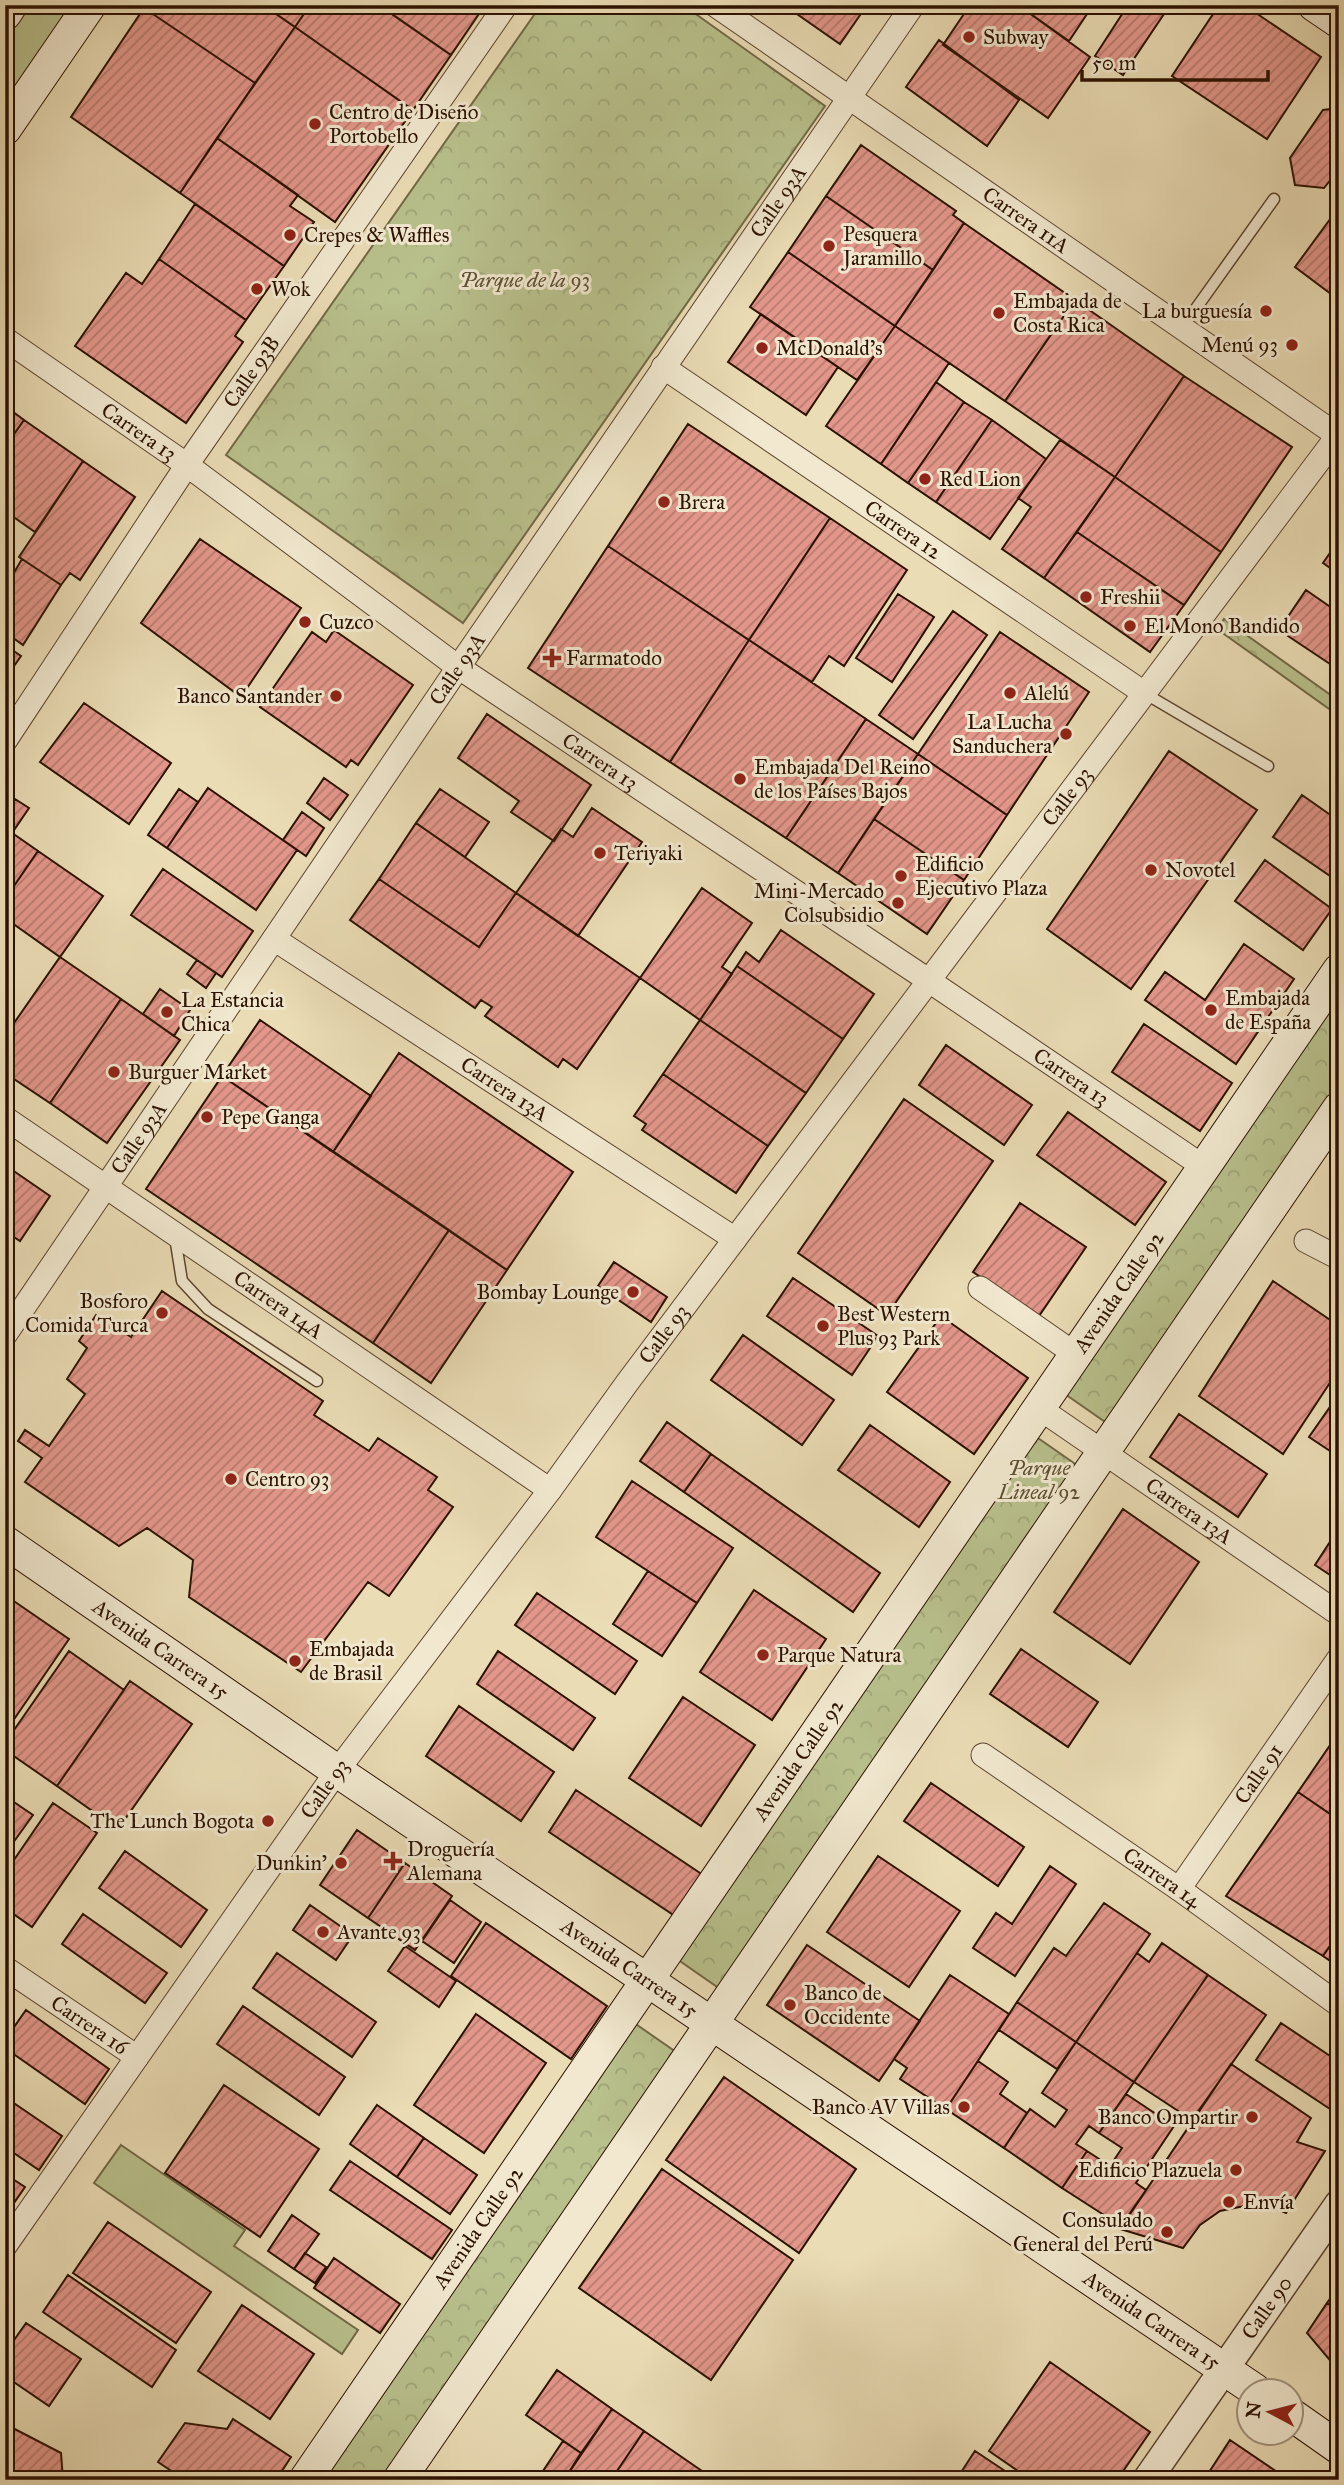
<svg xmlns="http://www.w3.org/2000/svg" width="1344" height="2485" viewBox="0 0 1344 2485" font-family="'IM FELL Great Primer',serif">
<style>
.grass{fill:#b8c08c;stroke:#726946;stroke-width:2}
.forest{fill:url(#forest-crowns);stroke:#726946;stroke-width:2}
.building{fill:url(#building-hatch);stroke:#2c1201;stroke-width:2}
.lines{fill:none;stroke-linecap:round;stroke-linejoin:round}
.service-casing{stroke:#5c442e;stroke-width:13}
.minor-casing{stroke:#5c442e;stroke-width:25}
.tertiary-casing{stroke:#5c442e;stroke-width:31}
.secondary-casing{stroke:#2c1201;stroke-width:34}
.service{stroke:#f1e8cf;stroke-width:10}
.minor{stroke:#f1e8cf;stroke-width:23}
.tertiary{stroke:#f1e8cf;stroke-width:28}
.secondary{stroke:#f1e8cf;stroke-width:32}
.poi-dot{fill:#8f2418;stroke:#f1e8cf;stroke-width:2.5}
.labels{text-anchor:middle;stroke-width:6;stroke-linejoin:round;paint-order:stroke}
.poi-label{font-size:21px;fill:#2c1201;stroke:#f1e8cf;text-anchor:start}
.street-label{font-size:21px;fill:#2c1201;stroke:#f1e8cf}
.park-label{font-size:21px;font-style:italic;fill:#5d4f32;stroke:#f1e8cf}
</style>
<defs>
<pattern id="forest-crowns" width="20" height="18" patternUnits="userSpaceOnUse" patternTransform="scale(1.75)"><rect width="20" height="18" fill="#b8c08c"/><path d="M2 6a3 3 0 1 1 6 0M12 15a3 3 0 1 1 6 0" fill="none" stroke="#9ea477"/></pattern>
<pattern id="building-hatch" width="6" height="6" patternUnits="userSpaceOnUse" patternTransform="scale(1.75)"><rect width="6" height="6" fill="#e3978b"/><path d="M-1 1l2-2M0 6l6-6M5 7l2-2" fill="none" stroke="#b87a6f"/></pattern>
</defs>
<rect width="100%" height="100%" fill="#eadcb5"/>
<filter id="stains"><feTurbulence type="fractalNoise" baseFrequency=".00286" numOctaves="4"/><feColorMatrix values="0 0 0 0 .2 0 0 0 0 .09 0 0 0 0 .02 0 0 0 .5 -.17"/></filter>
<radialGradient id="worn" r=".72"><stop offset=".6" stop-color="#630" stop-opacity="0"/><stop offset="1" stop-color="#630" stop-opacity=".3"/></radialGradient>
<path class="grass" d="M30,5H77L5,109V40Z
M121,2145L245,2230L234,2246L358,2330L342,2354L94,2183Z"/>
<path class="forest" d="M541,5H683L825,106L463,623L226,455Z
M1224,619L1339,701V716L1217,629Z
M1339,993V1094L1111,1426L1065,1394Z
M1035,1436L1081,1468L723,1991L677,1959Z
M630,2020L676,2052L383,2480H315Z"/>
<path class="building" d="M146,5H263L295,27L255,83L144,8Z
M263,5H310L295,27Z
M310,5H379L451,55L413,110L295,27Z
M400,5H485L451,55L393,15Z
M784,5H867L840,44Z
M970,5H1018L1090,57L1048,118L943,45Z
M1018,5H1093L1069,41Z
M1128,5H1170L1123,75L1095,56Z
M1219,5H1244L1321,57L1267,139L1172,76Z
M144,8L255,83L180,193L71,117Z
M295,27L413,110L335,222L217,138Z
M939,40L1019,100L987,146L906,87Z
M1339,108V169L1324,188L1295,185L1290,158L1323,110Z
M217,138L298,195L290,206L314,222L284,266L180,193Z
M861,145L956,211L953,215L964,223L933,270L826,196Z
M826,196L933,270L895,326L788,252Z
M195,204L284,266L246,320L159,259Z
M1339,207V300L1295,267Z
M964,223L1075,300L1005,401L895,326Z
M788,252L895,326L857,380L750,307Z
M159,259L246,320L235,336L243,342L186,423L75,346L126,273L142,284Z
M1075,300L1184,376L1115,477L1005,401Z
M761,314L838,367L806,415L728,362Z
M895,326L949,363L881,464L826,426Z
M1184,376L1292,447L1221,552L1115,477Z
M936,382L964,402L908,483L881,464Z
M964,402L992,420L936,502L908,483Z
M5,406L24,420L5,447Z
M24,420L83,461L35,532L5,511V447Z
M992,420L1046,459L990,539L936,502Z
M688,424L830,518L749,640L608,546Z
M1060,440L1115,477L1044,578L1002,549L1031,507L1018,498Z
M83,461L135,497L80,580L70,573L61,585L19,557Z
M1115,477L1221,552L1184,605L1077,532Z
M830,518L907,570L844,666L829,656L812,682L749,640Z
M1077,532L1184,605L1150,652L1044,578Z
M200,539L301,608L241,697L141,623Z
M1339,540V574L1323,563Z
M608,546L749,640L670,762L528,668Z
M22,559L61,585L23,645L5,632V564L15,571Z
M1306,590L1339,613V670L1279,630Z
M898,594L934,617L892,682L856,658Z
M953,611L987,635L913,739L879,715Z
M334,630L413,685L358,765L351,760L346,767L260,707L312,632L326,642Z
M1000,632L1089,692L1007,815L918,754Z
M749,640L866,719L786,838L670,762Z
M5,645L21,656L5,679Z
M84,703L171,763L129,824L40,762Z
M487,714L591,785L554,841L511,812L519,801L458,758Z
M866,719L918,754L838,873L786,838Z
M1169,751L1257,810L1131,989L1047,929Z
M918,754L1007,815L964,880L874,819Z
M324,778L348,795L330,820L307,803Z
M208,788L297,850L256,910L167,848Z
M179,789L198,802L167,848L148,835Z
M440,789L489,822L465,857L416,823Z
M1302,795L1339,821V882L1273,837Z
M15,799L29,808L12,833L5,828V814Z
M592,808L642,842L578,936L516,893L561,829L573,837Z
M302,812L324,828L306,856L283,840Z
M874,819L964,880L927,934L838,873Z
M416,823L516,893L479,947L379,879Z
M5,828L38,851L5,899Z
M38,851L103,896L60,957L5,918V899Z
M1265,860L1332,909L1303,950L1235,901Z
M163,869L253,931L222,977L131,915Z
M379,879L479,947L516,893L640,978L577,1069L563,1059L558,1067L485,1016L492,1007L481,1000L475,1008L350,920Z
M702,888L752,923L722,967L732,974L700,1020L640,978Z
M781,930L874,994L843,1039L737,966L746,952L759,962Z
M1244,944L1294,979L1236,1064L1145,1000L1165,972L1205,1000Z
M60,957L121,999L50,1103L5,1073V1036Z
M197,960L216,973L206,988L187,974Z
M737,966L843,1039L806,1093L700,1020Z
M160,989L190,1010L174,1036L143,1014Z
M121,999L180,1040L107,1143L50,1103Z
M260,1020L371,1096L333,1152L222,1076Z
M700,1020L806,1093L768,1146L663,1074Z
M1144,1024L1232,1083L1200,1131L1112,1072Z
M946,1045L1032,1105L1004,1145L919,1085Z
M399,1053L573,1172L507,1270L333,1152Z
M663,1074L768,1146L736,1193L642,1130L646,1124L634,1116Z
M222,1076L449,1230L373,1343L146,1189Z
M904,1099L993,1161L887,1315L798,1253Z
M1068,1112L1166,1182L1135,1225L1037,1155Z
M5,1165L50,1196L20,1241L5,1231Z
M1020,1203L1086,1247L1039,1316L973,1272Z
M449,1230L507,1270L431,1383L373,1343Z
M614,1262L667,1297L651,1322L598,1286Z
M793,1278L878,1336L852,1375L767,1316Z
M1273,1281L1339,1326V1369L1283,1454L1199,1396Z
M162,1291L323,1401L314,1415L369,1451L378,1438L437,1477L428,1490L453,1507L389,1596L368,1582L301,1672L189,1597L193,1560L147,1528L119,1546L25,1482L42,1458L18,1441L25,1430L49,1446L85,1394L67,1379L87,1348L79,1341L96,1315L131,1337Z
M941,1316L1028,1378L974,1454L887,1392Z
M743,1335L834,1400L802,1445L711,1380Z
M1339,1394V1457L1309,1437Z
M1179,1414L1267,1474L1238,1517L1150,1457Z
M667,1422L711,1454L684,1492L640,1461Z
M870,1425L950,1482L919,1527L838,1470Z
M711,1454L880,1573L853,1612L684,1492Z
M632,1481L733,1548L697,1603L596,1537Z
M1123,1509L1199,1562L1130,1664L1054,1612Z
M1339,1528V1581L1315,1565Z
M648,1571L697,1603L662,1656L613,1624Z
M754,1590L826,1639L772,1720L700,1672Z
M537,1593L637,1661L615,1694L515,1625Z
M5,1595L69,1639L6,1731H5Z
M1021,1649L1098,1702L1068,1747L990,1694Z
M69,1651L124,1690L57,1786L5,1750V1743Z
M498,1651L595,1718L573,1750L477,1684Z
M130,1681L192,1724L118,1829L57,1786Z
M683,1697L755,1745L701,1826L629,1778Z
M459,1706L554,1772L521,1821L426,1756Z
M1335,1738L1339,1741V1820L1298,1792Z
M931,1783L1024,1847L998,1886L904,1821Z
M576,1790L703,1875L675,1916L549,1832Z
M1298,1792L1339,1820V1933L1323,1956L1226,1896Z
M5,1796L33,1815L5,1854Z
M53,1803L97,1833L32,1927L5,1908V1873Z
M357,1830L405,1863L368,1918L320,1885Z
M125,1851L207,1910L181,1947L99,1888Z
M878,1856L960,1911L909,1987L827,1932Z
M405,1863L452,1896L415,1950L368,1918Z
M1050,1866L1076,1884L1015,1976L973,1948L996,1913L1012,1924Z
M450,1900L481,1922L454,1963L422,1941Z
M1104,1903L1150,1934L1076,2042L1017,2002L1054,1948L1066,1956Z
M310,1905L353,1935L336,1960L293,1930Z
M83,1914L167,1973L145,2003L62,1944Z
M486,1923L607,2006L571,2059L451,1976Z
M1339,1933V1967L1323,1956Z
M1162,1943L1208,1975L1134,2082L1076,2042L1137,1953L1149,1962Z
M807,1945L920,2021L879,2081L767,2005Z
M405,1946L456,1981L439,2007L388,1971Z
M277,1953L376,2022L352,2057L253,1988Z
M950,1975L1009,2014L946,2109L900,2079L907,2068L894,2059Z
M1208,1975L1266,2015L1192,2120L1134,2082Z
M1017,2002L1076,2042L1057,2069L999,2030Z
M243,2006L345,2077L319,2115L217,2044Z
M26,2010L109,2069L85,2104L5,2048V2040Z
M476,2014L546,2063L484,2153L414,2105Z
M1281,2023L1339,2062V2115L1256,2060Z
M1076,2042L1134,2082L1099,2133L1089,2126L1076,2144L1087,2151L1062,2188L1004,2148L1030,2109L1055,2127L1067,2110L1042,2093Z
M978,2061L1008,2082L1000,2094L1027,2113L1004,2148L946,2109Z
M1231,2064L1311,2118L1297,2142L1325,2151L1286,2213L1275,2208L1254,2204L1220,2211L1200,2225L1183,2248L1120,2229Z
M724,2077L856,2169L799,2253L666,2160Z
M224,2085L319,2149L260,2237L165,2173Z
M1126,2094L1174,2126L1136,2183L1146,2190L1121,2226L1062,2188L1087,2151L1110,2166L1122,2148L1099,2133Z
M5,2097L62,2136L39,2170L5,2147Z
M377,2105L424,2138L397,2177L350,2144Z
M424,2138L477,2175L450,2214L397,2177Z
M350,2161L452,2230L432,2259L330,2190Z
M662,2169L793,2260L711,2380L579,2288Z
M5,2174L25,2187L5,2216Z
M292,2215L319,2234L294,2269L268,2251Z
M108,2222L211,2292L176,2343L73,2273Z
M305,2253L326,2267L315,2283L294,2269Z
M334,2258L400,2304L380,2333L314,2288Z
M68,2275L176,2350L152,2387L43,2312Z
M1339,2286V2311L1327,2303Z
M1327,2303L1339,2311V2371L1307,2333Z
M242,2305L314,2354L270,2419L198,2371Z
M26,2323L81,2359L49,2406L5,2376V2353Z
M1050,2362L1150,2432L1117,2480H1031L989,2451Z
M557,2370L612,2409L581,2453L526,2415Z
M612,2409L644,2431L611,2480H564Z
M233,2419L291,2457L276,2480H185L158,2462L185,2423L227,2429Z
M5,2424L61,2453L63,2480H5Z
M644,2431L702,2471L696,2480H611Z
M1230,2440L1289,2480H1204Z
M563,2441L581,2453L564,2480H537Z
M975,2451L1017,2479L1016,2480H956Z"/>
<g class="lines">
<defs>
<path id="service" d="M1182,328L1274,199
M1144,693L1268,766
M175,1237L182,1281L208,1309L317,1381"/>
<g id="minor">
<path id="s1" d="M715,5L1337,435"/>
<path id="s2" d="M5,339L187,465L458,667L919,974L1204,1167"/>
<path id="s3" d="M663,367L1144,693"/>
<path id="s4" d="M5,741L193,456L506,5"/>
<path id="s5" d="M274,939L735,1239"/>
<path id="s6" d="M5,1118L550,1490"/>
<path d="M1306,1241L1339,1258"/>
<path d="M980,1288L1075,1354"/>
<path id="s7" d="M5,1335L453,675L913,5"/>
<path id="s8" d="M1039,1408L1339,1614"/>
<path id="s9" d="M983,1755L1179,1889L1339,2005"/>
<path id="s10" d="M1179,1889L1339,1658"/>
<path id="s11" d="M5,1968L137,2057"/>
<path id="s12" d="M5,2246L337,1771L550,1490L627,1383L1339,434"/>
</g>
<g id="tertiary">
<path id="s13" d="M1147,2480L1339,2204"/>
</g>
<g id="secondary">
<path d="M1314,5L1339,22"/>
<path d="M5,14L11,5"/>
<path d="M5,129L90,5"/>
<path id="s14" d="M5,1542L337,1771L1255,2390"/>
<path d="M1292,2415L1339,2448"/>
<path id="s15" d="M305,2480L1339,970"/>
<path d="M399,2480L1339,1108"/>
</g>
</defs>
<use href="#service" class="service-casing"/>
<use href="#minor" class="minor-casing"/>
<use href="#tertiary" class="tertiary-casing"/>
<use href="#secondary" class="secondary-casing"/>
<use href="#service" class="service"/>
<use href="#minor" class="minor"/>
<use href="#tertiary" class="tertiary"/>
<use href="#secondary" class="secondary"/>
</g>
<g class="poi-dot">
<circle cx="969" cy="37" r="7"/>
<circle cx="315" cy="124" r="7"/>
<circle cx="290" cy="235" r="7"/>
<circle cx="829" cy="246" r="7"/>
<circle cx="257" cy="289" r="7"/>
<circle cx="1266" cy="311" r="7"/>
<circle cx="999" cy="313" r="7"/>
<circle cx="1292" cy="345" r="7"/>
<circle cx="762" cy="348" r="7"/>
<circle cx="925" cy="479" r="7"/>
<circle cx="664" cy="502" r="7"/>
<circle cx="1086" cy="597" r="7"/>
<circle cx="305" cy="622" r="7"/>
<circle cx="1130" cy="626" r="7"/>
<path d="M548.5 647.5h7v7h7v7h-7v7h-7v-7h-7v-7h7z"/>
<circle cx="1010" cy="693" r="7"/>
<circle cx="336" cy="696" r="7"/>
<circle cx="1066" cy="734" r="7"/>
<circle cx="740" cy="779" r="7"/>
<circle cx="600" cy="853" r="7"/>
<circle cx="1151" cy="870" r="7"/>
<circle cx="901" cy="876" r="7"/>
<circle cx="898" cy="903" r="7"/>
<circle cx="1211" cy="1010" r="7"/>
<circle cx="167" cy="1012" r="7"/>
<circle cx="114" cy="1072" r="7"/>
<circle cx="207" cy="1117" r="7"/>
<circle cx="633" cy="1292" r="7"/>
<circle cx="162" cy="1313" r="7"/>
<circle cx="823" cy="1326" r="7"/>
<circle cx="231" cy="1479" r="7"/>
<circle cx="763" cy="1655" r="7"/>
<circle cx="295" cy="1661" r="7"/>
<circle cx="268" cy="1821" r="7"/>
<path d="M389.5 1850.5h7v7h7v7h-7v7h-7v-7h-7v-7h7z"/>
<circle cx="341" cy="1863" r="7"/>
<circle cx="323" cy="1932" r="7"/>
<circle cx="790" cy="2005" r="7"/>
<circle cx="964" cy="2107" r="7"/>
<circle cx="1252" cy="2117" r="7"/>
<circle cx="1236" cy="2170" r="7"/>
<circle cx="1229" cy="2202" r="7"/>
<circle cx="1167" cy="2232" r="7"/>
</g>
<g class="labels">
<g class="poi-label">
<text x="983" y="44">Subway</text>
<text x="329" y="119">Centro de Diseño<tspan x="329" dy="24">Portobello</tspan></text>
<text x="843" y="241">Pesquera<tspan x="843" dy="24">Jaramillo</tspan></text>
<text x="304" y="242">Crepes &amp; Waffles</text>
<text x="271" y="296">Wok</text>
<text x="1013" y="308">Embajada de<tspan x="1013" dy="24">Costa Rica</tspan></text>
<text x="1252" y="318" text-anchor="end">La burguesía</text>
<text x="1278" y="352" text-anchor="end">Menú 93</text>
<text x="776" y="355">McDonald's</text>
<text x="939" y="486">Red Lion</text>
<text x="678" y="509">Brera</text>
<text x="1100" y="604">Freshii</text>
<text x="319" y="629">Cuzco</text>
<text x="1144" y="633">El Mono Bandido</text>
<text x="566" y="665">Farmatodo</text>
<text x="1024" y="700">Alelú</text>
<text x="322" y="703" text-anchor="end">Banco Santander</text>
<text x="1052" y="729" text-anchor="end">La Lucha<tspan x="1052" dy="24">Sanduchera</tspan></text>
<text x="754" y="774">Embajada Del Reino<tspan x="754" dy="24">de los Países Bajos</tspan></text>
<text x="614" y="860">Teriyaki</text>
<text x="915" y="871">Edificio<tspan x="915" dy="24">Ejecutivo Plaza</tspan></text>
<text x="1165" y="877">Novotel</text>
<text x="884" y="898" text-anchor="end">Mini-Mercado<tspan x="884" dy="24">Colsubsidio</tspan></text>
<text x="1225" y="1005">Embajada<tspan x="1225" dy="24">de España</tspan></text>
<text x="181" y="1007">La Estancia<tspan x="181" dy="24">Chica</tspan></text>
<text x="128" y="1079">Burguer Market</text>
<text x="221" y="1124">Pepe Ganga</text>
<text x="619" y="1299" text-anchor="end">Bombay Lounge</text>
<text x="148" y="1308" text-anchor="end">Bosforo<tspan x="148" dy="24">Comida Turca</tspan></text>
<text x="837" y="1321">Best Western<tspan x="837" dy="24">Plus 93 Park</tspan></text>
<text x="245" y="1486">Centro 93</text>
<text x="309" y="1656">Embajada<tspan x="309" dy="24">de Brasil</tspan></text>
<text x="777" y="1662">Parque Natura</text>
<text x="254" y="1828" text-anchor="end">The Lunch Bogota</text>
<text x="407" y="1856">Droguería<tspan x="407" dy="24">Alemana</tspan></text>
<text x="327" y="1870" text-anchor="end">Dunkin'</text>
<text x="337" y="1939">Avante 93</text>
<text x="804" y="2000">Banco de<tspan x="804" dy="24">Occidente</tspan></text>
<text x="950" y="2114" text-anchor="end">Banco AV Villas</text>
<text x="1238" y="2124" text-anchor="end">Banco Ompartir</text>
<text x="1222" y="2177" text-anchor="end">Edificio Plazuela</text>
<text x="1243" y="2209">Envía</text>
<text x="1153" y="2227" text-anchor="end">Consulado<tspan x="1153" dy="24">General del Perú</tspan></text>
</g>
<g class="street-label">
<text dy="7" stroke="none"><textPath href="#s7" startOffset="1372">Calle 93A</textPath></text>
<text dy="7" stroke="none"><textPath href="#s1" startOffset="378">Carrera 11A</textPath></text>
<text dy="7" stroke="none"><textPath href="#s4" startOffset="444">Calle 93B</textPath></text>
<text dy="7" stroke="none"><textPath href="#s2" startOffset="163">Carrera 13</textPath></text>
<text dy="7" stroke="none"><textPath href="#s3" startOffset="290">Carrera 12</textPath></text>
<text dy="7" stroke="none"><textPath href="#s7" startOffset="805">Calle 93A</textPath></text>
<text dy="7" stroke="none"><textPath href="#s2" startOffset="730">Carrera 13</textPath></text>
<text dy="7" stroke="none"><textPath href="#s12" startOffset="1797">Calle 93</textPath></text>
<text dy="7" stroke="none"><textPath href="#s2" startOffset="1297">Carrera 13</textPath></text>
<text dy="7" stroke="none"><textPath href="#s5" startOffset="275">Carrera 13A</textPath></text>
<text dy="7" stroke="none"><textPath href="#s7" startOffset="238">Calle 93A</textPath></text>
<text dy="7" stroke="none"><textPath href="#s15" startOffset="1440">Avenida Calle 92</textPath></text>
<text dy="7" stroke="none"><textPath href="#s6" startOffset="331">Carrera 14A</textPath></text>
<text dy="7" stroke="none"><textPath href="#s12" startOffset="1125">Calle 93</textPath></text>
<text dy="7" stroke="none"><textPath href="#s8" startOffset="182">Carrera 13A</textPath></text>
<text dy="7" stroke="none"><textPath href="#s14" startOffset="189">Avenida Carrera 15</textPath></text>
<text dy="7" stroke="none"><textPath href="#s15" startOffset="873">Avenida Calle 92</textPath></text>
<text dy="7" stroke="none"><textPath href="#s10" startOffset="140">Calle 91</textPath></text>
<text dy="7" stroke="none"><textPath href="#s12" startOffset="558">Calle 93</textPath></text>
<text dy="7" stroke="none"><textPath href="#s9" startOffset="217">Carrera 14</textPath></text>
<text dy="7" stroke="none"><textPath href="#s14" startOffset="756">Avenida Carrera 15</textPath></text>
<text dy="7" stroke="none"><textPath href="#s11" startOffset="102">Carrera 16</textPath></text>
<text dy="7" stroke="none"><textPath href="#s15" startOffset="306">Avenida Calle 92</textPath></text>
<text dy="7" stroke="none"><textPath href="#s13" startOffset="210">Calle 90</textPath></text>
<text dy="7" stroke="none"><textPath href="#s14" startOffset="1386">Avenida Carrera 15</textPath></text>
</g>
<g class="park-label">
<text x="525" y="287">Parque de la 93</text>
<text x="1039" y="1475">Parque<tspan x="1039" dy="24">Lineal 92</tspan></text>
</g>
</g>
<rect width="1344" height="2485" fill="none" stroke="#eadcb5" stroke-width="28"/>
<rect x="7" y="7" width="1330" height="2471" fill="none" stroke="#2c1201" stroke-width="3.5"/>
<rect x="14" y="14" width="1316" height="2457" fill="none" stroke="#2c1201" stroke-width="2"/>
<g transform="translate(1270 2412) rotate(277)"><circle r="33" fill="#f1e8cf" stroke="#a2927d" stroke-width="2"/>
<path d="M0-5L12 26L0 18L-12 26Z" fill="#8f2418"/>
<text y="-10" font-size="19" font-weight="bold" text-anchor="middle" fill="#2c1201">N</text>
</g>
<path d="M1082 70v10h186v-10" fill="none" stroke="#2c1201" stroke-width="3.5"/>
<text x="1092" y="70" font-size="21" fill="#2c1201" stroke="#f1e8cf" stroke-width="5" paint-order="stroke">50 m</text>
<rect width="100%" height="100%" filter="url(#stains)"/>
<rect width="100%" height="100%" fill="url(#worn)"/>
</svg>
